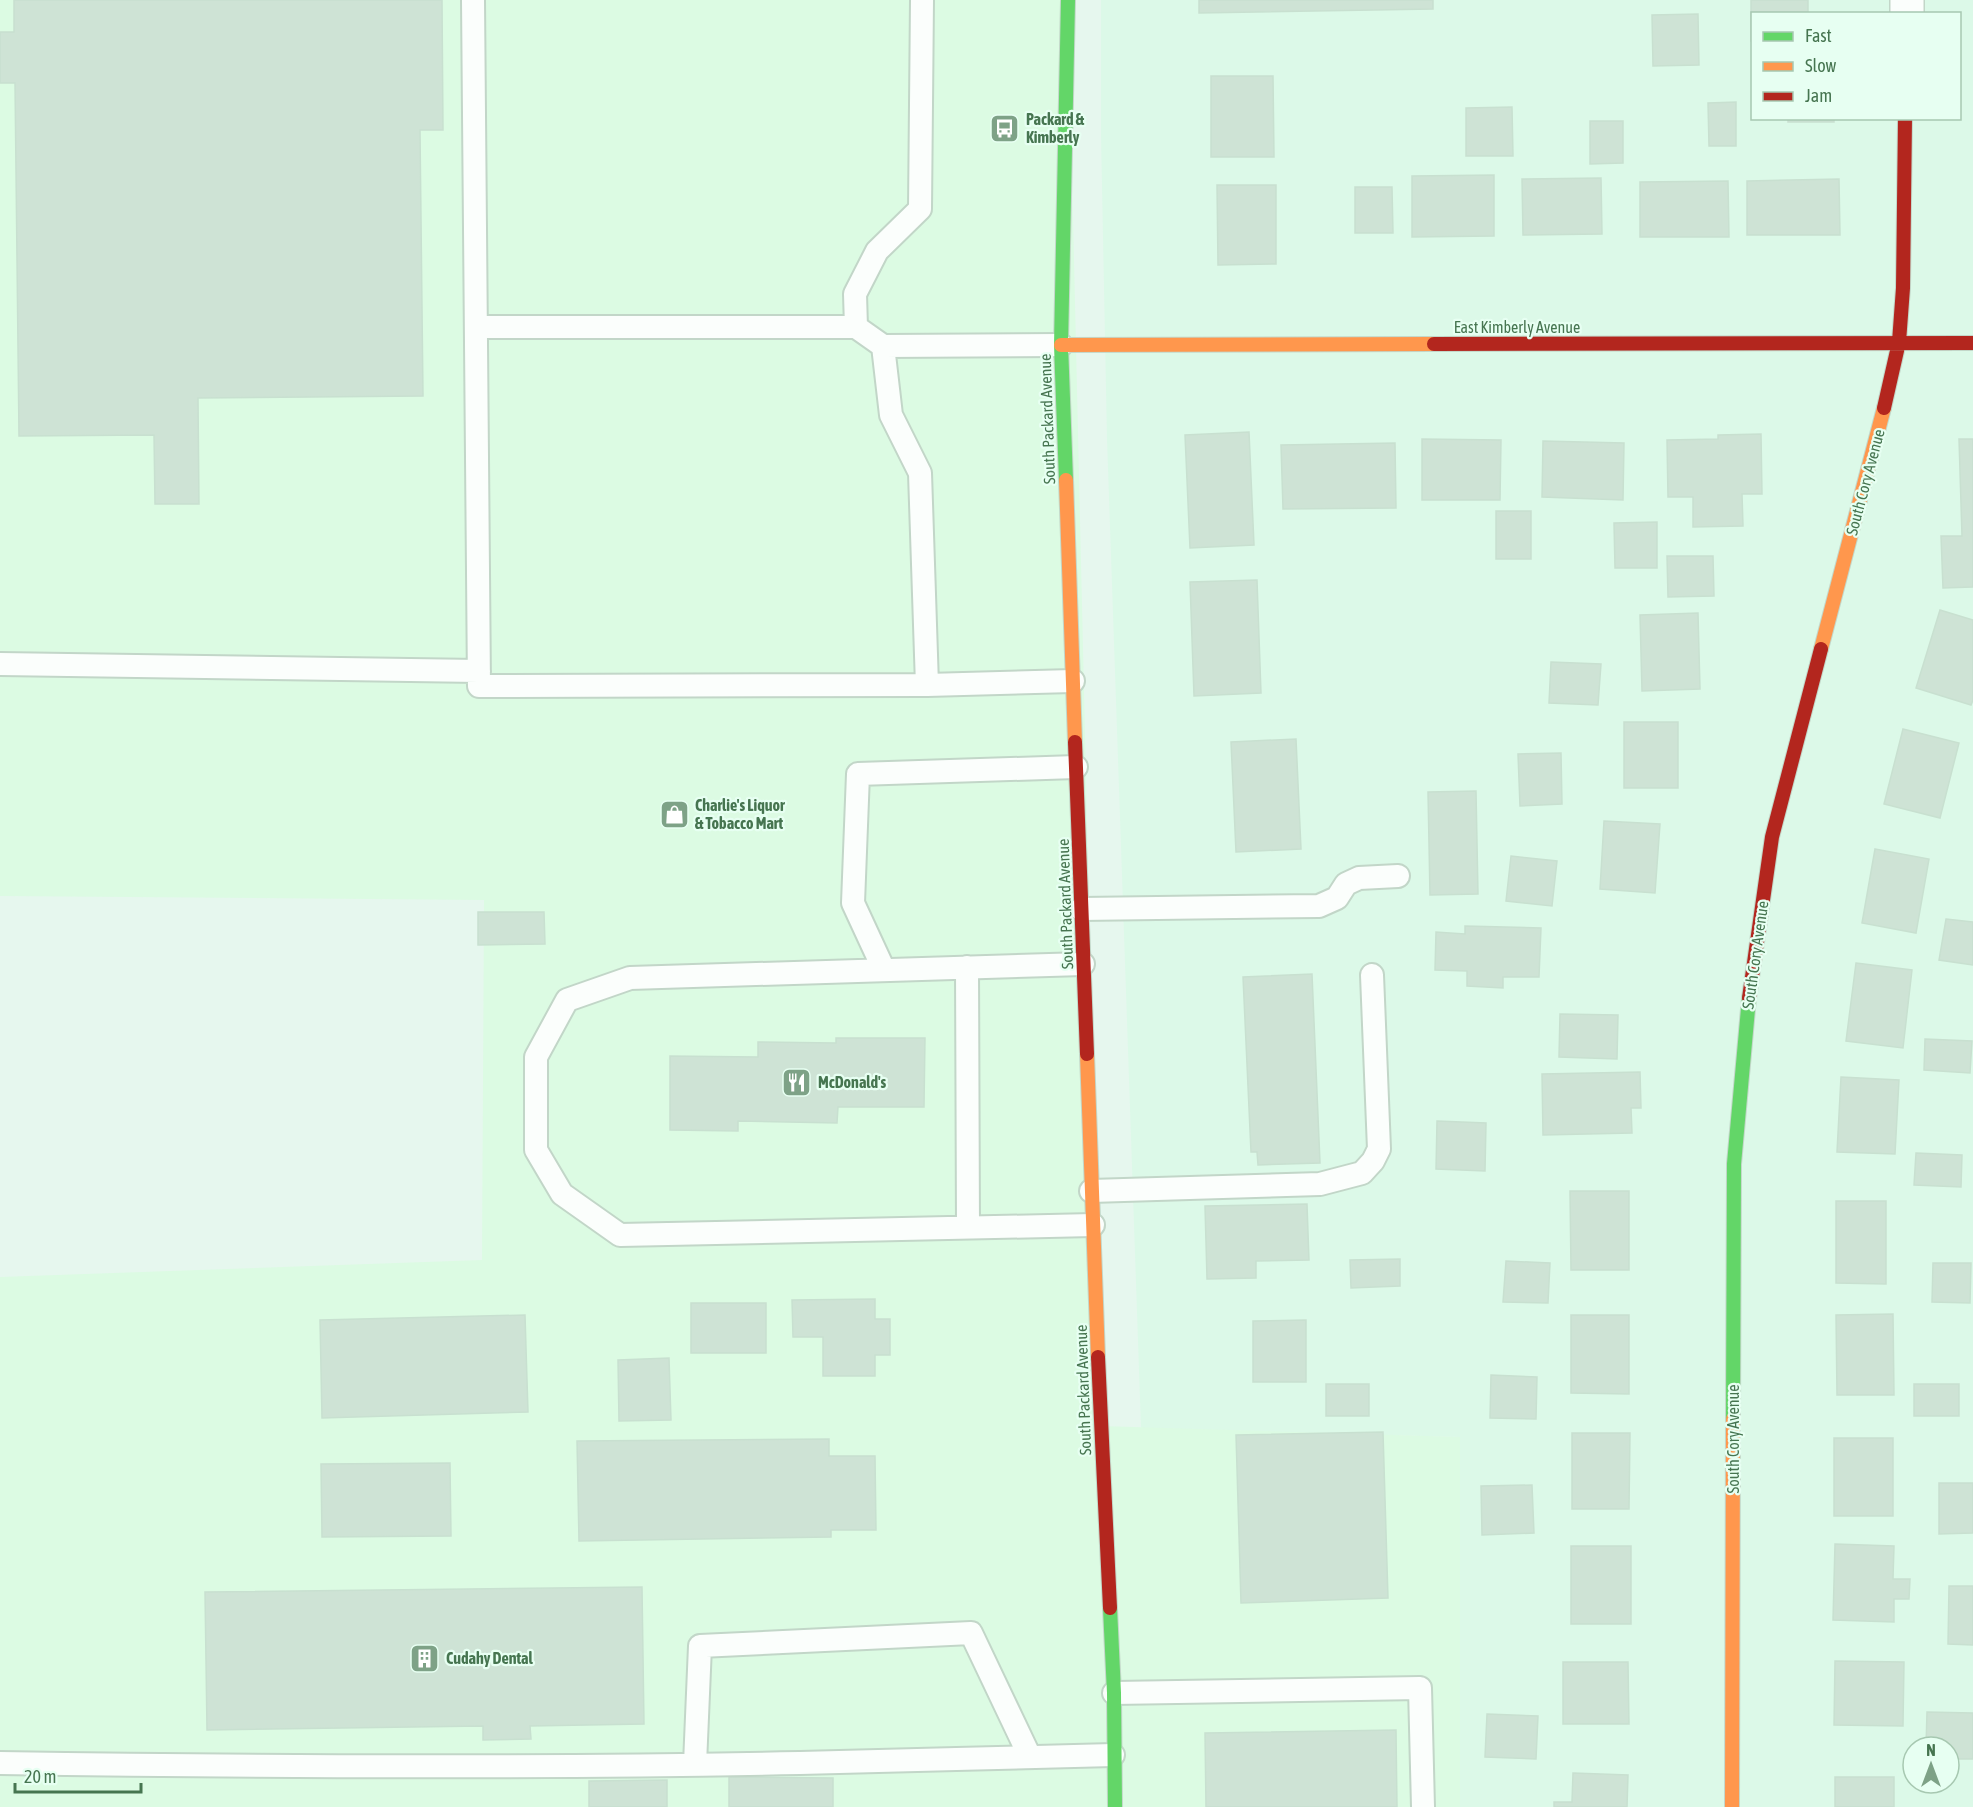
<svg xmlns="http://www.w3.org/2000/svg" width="1973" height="1807" viewBox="0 0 1973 1807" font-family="'Asap Condensed',sans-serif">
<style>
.residential{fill:#dcf9e8;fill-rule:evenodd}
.commercial{fill:#dcfbe3}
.building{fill:#cee3d5;stroke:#c8e0d0;stroke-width:1.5}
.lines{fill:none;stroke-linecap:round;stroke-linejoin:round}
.lane-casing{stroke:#c2d6c8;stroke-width:26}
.street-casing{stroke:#c2d6c8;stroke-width:36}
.fast-casing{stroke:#c3d7c9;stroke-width:16}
.slow-casing{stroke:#c3d7c9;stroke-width:16}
.jam-casing{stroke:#c3d7c9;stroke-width:16}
.lane{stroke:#fbfefc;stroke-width:22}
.street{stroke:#fbfefc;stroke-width:33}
.fast{stroke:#63d668;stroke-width:14}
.slow{stroke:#ff974d;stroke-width:14}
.jam{stroke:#b3261e;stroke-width:14}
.labels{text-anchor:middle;stroke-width:4.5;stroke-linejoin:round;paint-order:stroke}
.poi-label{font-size:16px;font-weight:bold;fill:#467550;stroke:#e7fff2;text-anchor:start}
.street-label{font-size:16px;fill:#467550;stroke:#e7fff2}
</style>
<rect width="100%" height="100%" fill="#e6f7ee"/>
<path class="residential" d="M1101,0H1973V1807H1460V1437L1141,1428L1107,439L1101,136ZM1752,14H1960V118H1752ZM1913,1747H1949V1783H1913Z"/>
<path class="commercial" d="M0,0H1068L1101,1426L1460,1437V1807H0V1277L482,1260L484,900L0,896Z"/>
<path class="building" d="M14,0H442L443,130H420L423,396L198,398L199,504H155L154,435L19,436L15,83H0V32H14Z
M1199,0H1433V9L1199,13Z
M1751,0H1808V14H1752V41H1751Z
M1698,14L1699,65L1653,66L1652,15Z
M1211,76H1273L1274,157H1211Z
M1736,102V146H1709L1708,103Z
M1512,107L1513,156H1466V108Z
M1788,118H1834V122H1788Z
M1590,121H1623V163L1590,164Z
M1494,175V236L1412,237V176Z
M1601,178L1602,234L1523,235L1522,179Z
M1839,179L1840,235H1747V181Z
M1728,181L1729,237H1640V182Z
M1217,185H1276V264L1218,265Z
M1355,187H1392L1393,233H1355Z
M1249,432L1254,545L1190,548L1185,435Z
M1761,434L1762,494H1742L1743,526L1693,527V497H1668L1667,440L1718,439V435Z
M1422,439L1501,440L1500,500H1422Z
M1959,439H1973V587L1943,588L1941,536H1962Z
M1543,441L1624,443L1623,500L1542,497Z
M1395,443L1396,508L1283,509L1281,445Z
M1496,511H1531V559H1496Z
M1657,522V568H1615L1614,523Z
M1667,556H1713L1714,596L1668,597Z
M1257,580L1261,693L1194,696L1190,582Z
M1940,610L1973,620V700L1971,705L1916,688Z
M1698,613L1700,689L1642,691L1640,615Z
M1551,662L1601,664L1598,705L1549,703Z
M1624,722H1678V788H1624Z
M1903,729L1959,743L1940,818L1884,804Z
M1296,739L1301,849L1236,852L1231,742Z
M1561,753L1562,804L1520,806L1518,754Z
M1476,791L1478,894L1430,895L1428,792Z
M1604,821L1660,824L1655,893L1600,889Z
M1875,849L1929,859L1916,933L1862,923Z
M1511,856L1557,861L1552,906L1506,901Z
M478,912H544L545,944L478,945Z
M1946,919L1973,922V965L1939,960Z
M1465,926L1541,928L1539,977H1503V988L1467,986V971L1435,970L1436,932L1465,934Z
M1856,963L1912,970L1903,1048L1846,1041Z
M1312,974L1320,1163L1258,1165L1257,1152H1251L1243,977Z
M1560,1014L1618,1015L1617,1059L1559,1057Z
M836,1038H925L924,1107H838L837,1123L738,1121V1131L670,1130V1056L758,1057V1042L836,1043Z
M1925,1039L1972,1041L1970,1073L1924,1070Z
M1640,1072L1641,1108H1631L1632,1133L1543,1135L1542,1074Z
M1841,1077L1899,1080L1895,1154L1837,1152Z
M1437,1121L1486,1123L1485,1171L1436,1169Z
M1916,1153L1962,1155L1961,1187L1914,1185Z
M1570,1191H1629V1270H1571Z
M1836,1201H1886V1284L1836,1283Z
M1307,1204L1309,1260L1256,1261V1278L1207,1279L1205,1206Z
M1400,1259V1286L1351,1288L1350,1260Z
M1506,1261L1550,1263L1548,1303L1503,1302Z
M1933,1263H1971L1970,1303L1932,1302Z
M875,1299V1319H890V1355H875V1376H823V1337H793L792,1300Z
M691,1303H766V1353H691Z
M1893,1314L1894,1395H1837L1836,1315Z
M525,1315L528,1412L322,1418L320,1320Z
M1571,1315H1629V1394L1571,1393Z
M1306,1320V1382H1253V1321Z
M669,1358L671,1420L619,1421L618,1360Z
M1491,1375L1537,1377L1536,1419L1490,1418Z
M1326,1384H1369V1416H1326Z
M1914,1384H1959V1416H1914Z
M1383,1432L1388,1598L1241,1603L1236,1435Z
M1572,1433H1630L1629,1509H1572Z
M1834,1438H1893V1516H1834Z
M829,1439V1456H875L876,1530H831V1537L579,1541L577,1441Z
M450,1463L451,1536L322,1537L321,1464Z
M1939,1483H1973V1533L1939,1534Z
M1532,1485L1534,1533L1482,1535L1481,1486Z
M1835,1544L1894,1546L1893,1579H1910L1909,1599H1894V1622L1833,1620Z
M1571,1546H1631V1624H1571Z
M1949,1586H1973V1645L1948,1644Z
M642,1587L644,1724L530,1726L531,1739L483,1740V1726L207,1730L205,1592Z
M1835,1661L1904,1662L1903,1726L1834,1725Z
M1563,1662H1628L1629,1724H1563Z
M1927,1712L1973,1713V1759H1949V1747H1926Z
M1487,1714L1538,1716L1536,1759L1485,1757Z
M1396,1730L1397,1807H1206L1205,1733Z
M1573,1773L1628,1775L1627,1807H1554V1802H1572Z
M729,1777L833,1778V1807H729Z
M1835,1777H1894V1807H1835Z
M667,1780V1807H589V1781Z"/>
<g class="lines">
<defs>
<path id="lane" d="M473,0L479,686L927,685
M922,0L920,209L877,251L855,294L856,327L883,346L891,415L920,473L927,685L1073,681
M476,327H856
M883,346L1061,345
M0,664L479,671
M1081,909L1319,906L1337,898L1346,884L1359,878L1398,876
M1083,964L630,978L567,1000L536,1057V1150L562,1194L620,1235L1093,1225
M967,967L968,1227
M884,970L853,903L858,774L1076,767
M1091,1191L1320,1184L1362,1173L1373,1161L1379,1149L1372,975
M1114,1693L1420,1688L1423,1807
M0,1763C267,1767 533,1768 800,1763C904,1761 1009,1757 1113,1755
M695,1764L700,1646L971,1633L1030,1757"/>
<path id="street" d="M1907,14V0"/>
<path id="fast" d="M1066,480L1061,345L1068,0
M1733,1419L1734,1164L1749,998
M1110,1608L1114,1693L1115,1807"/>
<path id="slow" d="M1061,345L1434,344
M1066,480L1075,742
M1821,649L1884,408
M1087,1054L1098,1357
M1732,1807L1733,1419"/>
<path id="jam" d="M1434,344L1973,343
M1884,408L1899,342L1903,288L1905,118
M1075,742L1087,1054
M1749,998L1772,837L1821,649
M1098,1357L1110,1608"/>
</defs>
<use href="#lane" class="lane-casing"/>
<use href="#street" class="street-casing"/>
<use href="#fast" class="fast-casing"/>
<use href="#slow" class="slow-casing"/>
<use href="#jam" class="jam-casing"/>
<use href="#lane" class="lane"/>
<use href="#street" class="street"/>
<use href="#fast" class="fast"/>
<use href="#slow" class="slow"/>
<use href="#jam" class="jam"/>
</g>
<defs>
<symbol id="bus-square" viewBox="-11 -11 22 22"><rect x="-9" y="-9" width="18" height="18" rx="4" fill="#7ea287" stroke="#e7fff2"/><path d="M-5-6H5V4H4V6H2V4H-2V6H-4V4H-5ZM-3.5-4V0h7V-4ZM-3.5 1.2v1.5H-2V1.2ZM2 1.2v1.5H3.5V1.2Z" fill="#fff"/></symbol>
<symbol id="shop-square" viewBox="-11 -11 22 22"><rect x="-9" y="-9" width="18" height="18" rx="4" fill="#7ea287" stroke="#e7fff2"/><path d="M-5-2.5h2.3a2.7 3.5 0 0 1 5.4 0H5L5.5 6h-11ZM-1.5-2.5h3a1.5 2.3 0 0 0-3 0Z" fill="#fff"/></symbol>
<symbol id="restaurant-square" viewBox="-11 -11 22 22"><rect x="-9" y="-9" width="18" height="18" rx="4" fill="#7ea287" stroke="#e7fff2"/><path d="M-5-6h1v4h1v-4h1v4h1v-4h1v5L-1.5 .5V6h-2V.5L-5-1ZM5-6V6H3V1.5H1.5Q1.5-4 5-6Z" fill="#fff"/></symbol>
<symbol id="building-square" viewBox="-11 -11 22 22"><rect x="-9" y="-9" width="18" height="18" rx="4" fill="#7ea287" stroke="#e7fff2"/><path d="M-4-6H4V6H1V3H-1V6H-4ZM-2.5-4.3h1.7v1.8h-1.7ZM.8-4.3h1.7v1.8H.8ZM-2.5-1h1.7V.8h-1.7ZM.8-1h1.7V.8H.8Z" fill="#fff"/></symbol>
</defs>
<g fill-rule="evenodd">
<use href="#bus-square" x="988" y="112" width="33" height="33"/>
<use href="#shop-square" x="658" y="798" width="33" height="33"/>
<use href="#restaurant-square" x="780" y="1066" width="33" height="33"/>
<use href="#building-square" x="408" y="1642" width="33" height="33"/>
</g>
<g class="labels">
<g class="poi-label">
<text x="1026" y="125">Packard &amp;<tspan x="1026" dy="18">Kimberly</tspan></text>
<text x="695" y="811">Charlie's Liquor<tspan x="695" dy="18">&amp; Tobacco Mart</tspan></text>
<text x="818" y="1088">McDonald's</text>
<text x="446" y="1664">Cudahy Dental</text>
</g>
<g class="street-label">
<text x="1517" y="333">East Kimberly Avenue</text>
<text transform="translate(1047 419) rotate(-92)" y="6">South Packard Avenue</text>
<text transform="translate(1865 482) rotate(-75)" y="6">South Cory Avenue</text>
<text transform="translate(1065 904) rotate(-92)" y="6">South Packard Avenue</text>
<text transform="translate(1755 955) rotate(-82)" y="6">South Cory Avenue</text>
<text transform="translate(1083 1390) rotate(-92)" y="6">South Packard Avenue</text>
<text transform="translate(1733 1439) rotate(-90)" y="6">South Cory Avenue</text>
</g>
</g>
<rect x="1751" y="12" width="210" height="108" fill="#e7fff2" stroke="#a7c8b1" stroke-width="1.5"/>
<rect x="1763" y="32" width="30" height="9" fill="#63d668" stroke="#a7c8b1" stroke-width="1.5"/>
<text x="1805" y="42" font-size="18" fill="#467550">Fast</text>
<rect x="1763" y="62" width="30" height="9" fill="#ff974d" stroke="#a7c8b1" stroke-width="1.5"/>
<text x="1805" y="72" font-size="18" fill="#467550">Slow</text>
<rect x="1763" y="92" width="30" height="9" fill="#b3261e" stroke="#a7c8b1" stroke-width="1.5"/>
<text x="1805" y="102" font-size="18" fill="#467550">Jam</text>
<g transform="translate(1931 1765)"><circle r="28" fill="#e7fff2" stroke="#a7c8b1" stroke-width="1.5"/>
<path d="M0-4.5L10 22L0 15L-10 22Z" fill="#7ea287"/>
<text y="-9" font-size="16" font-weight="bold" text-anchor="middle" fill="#467550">N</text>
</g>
<path d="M15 1783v9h126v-9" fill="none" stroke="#467550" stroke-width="3"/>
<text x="24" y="1783" font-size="18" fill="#467550" stroke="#e7fff2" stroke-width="4.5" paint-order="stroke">20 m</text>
</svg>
